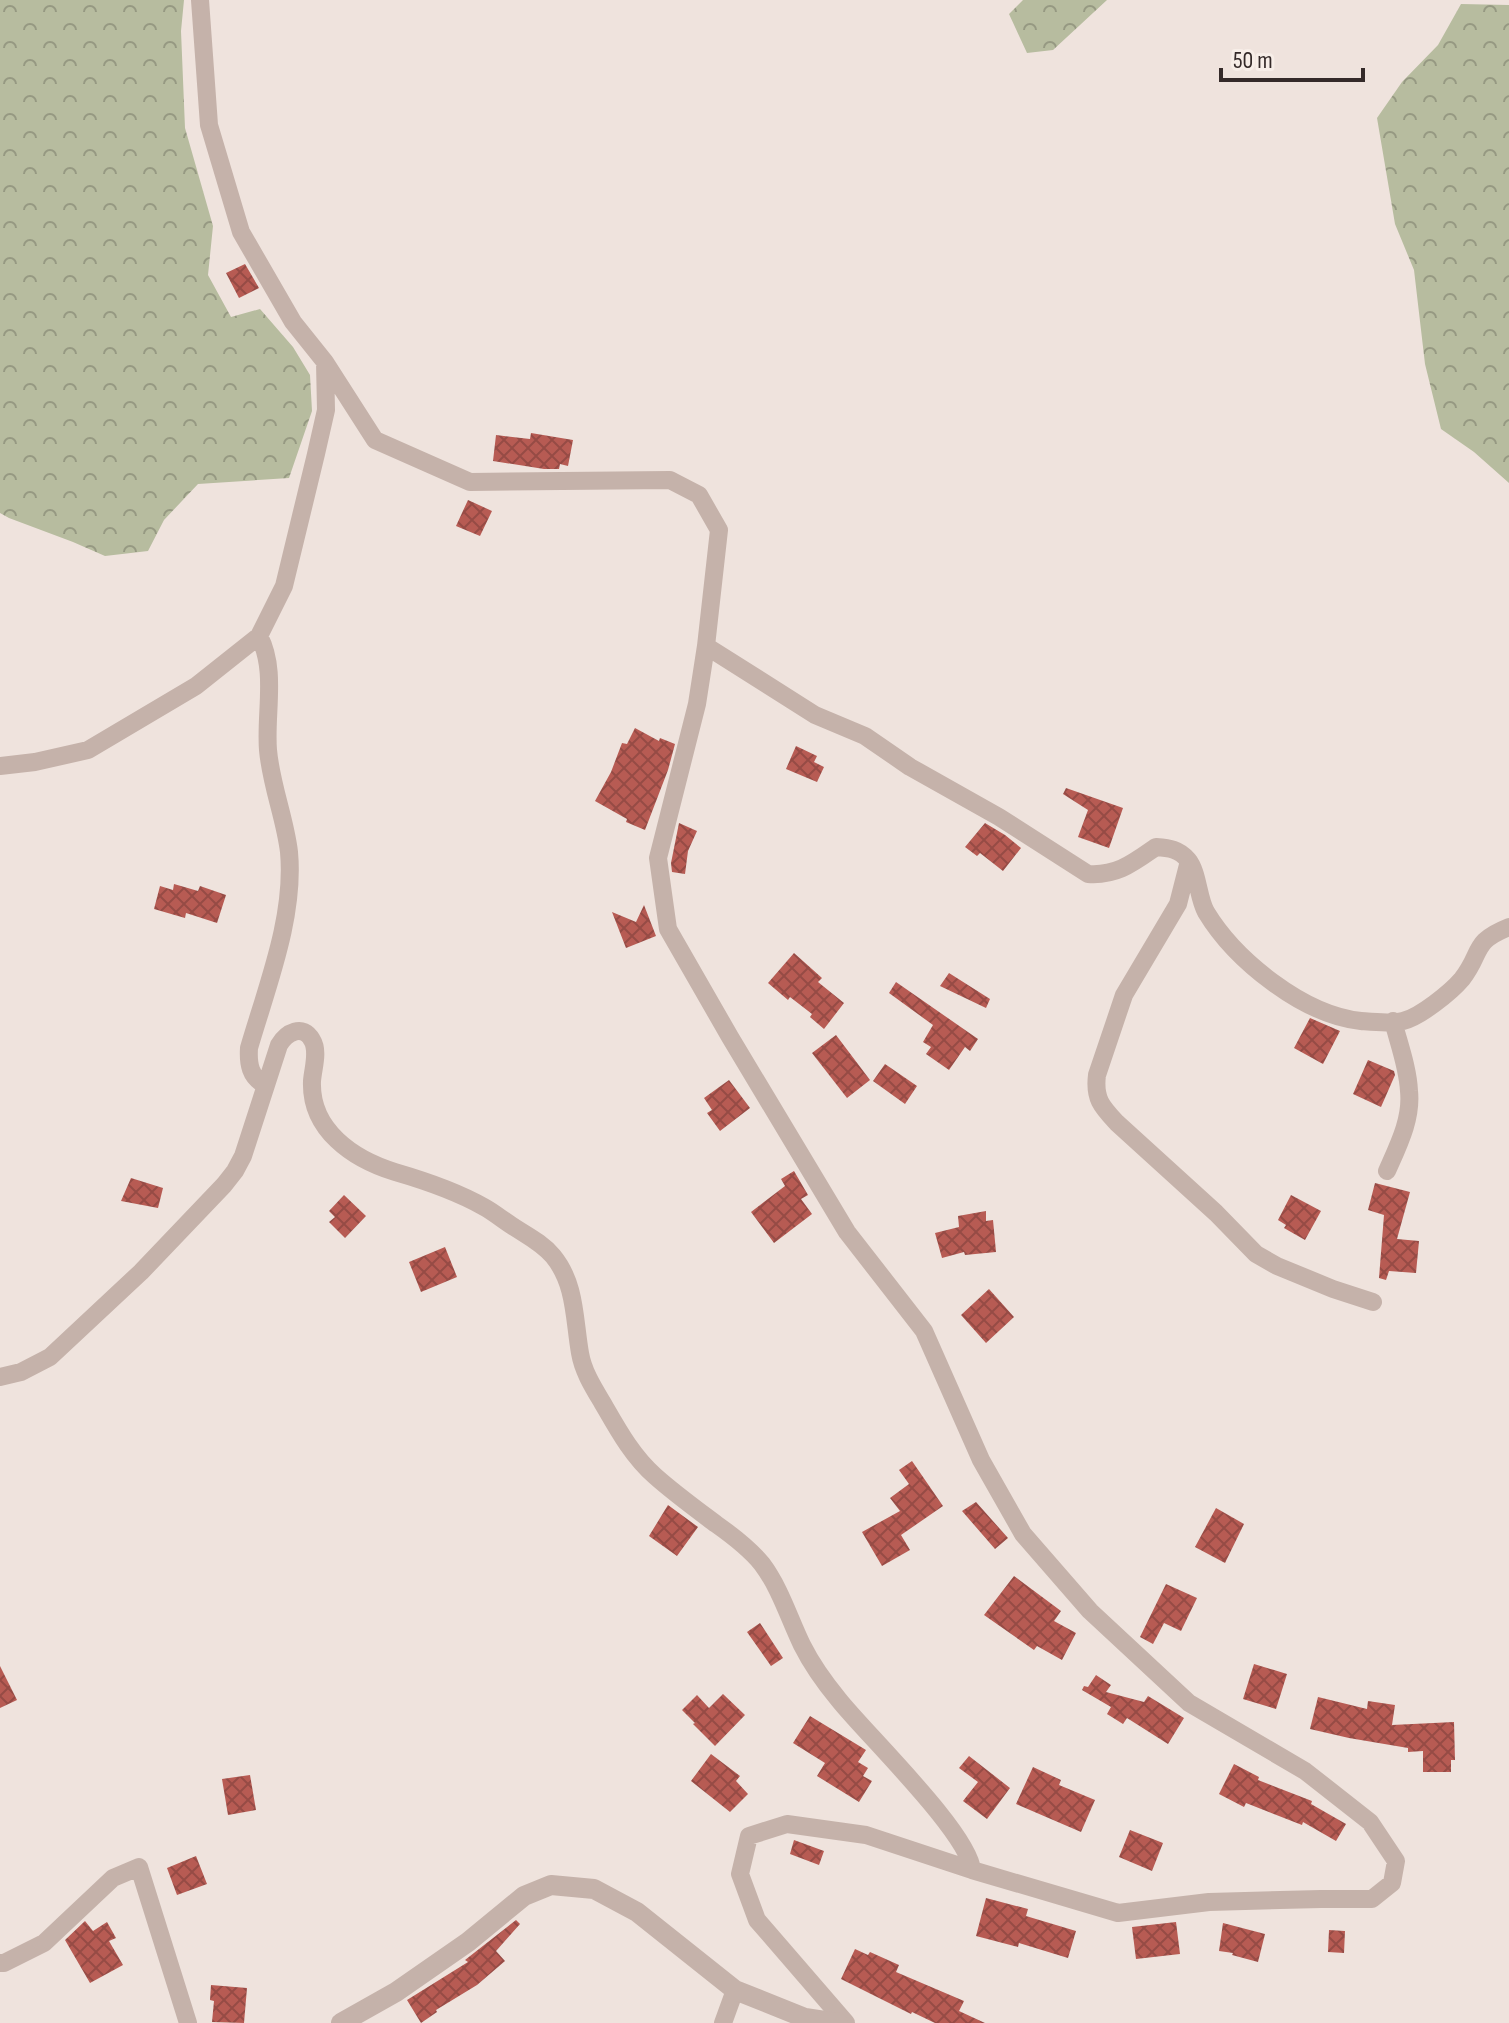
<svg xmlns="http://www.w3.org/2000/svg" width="1509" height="2023" viewBox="0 0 1509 2023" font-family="'Sofia Sans Condensed',sans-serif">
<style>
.forest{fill:url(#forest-crowns)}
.building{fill:url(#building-cross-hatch)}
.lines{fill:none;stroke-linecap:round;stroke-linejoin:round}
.minor{stroke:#c5b2aa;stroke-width:18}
.tertiary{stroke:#c5b2aa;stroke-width:20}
</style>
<defs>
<pattern id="forest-crowns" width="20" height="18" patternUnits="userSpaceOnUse" patternTransform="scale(2)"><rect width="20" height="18" fill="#b7bc9f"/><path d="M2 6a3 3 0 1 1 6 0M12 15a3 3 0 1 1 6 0" fill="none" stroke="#969982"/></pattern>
<pattern id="building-cross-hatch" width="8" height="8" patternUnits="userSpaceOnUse" patternTransform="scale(2)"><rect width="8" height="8" fill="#b75b53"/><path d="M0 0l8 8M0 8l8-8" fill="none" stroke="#964b45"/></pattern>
</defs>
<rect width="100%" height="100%" fill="#efe3dd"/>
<path class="forest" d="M0,0H184L181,31L185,128L213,226L208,275L231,317L260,309L293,347L310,375L312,411L289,478L198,484L164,520L148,551L105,556L73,542L9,518L0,513Z
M1023,0H1107L1053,50L1027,53L1009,14Z
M1461,4L1509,5V483L1474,452L1441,429L1425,364L1414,270L1395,224L1377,118L1402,82L1438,45Z"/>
<path class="building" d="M245,264L259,288L239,298L226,273Z
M531,433L573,440L568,466L560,464L559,469H544L493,461L496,435L530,439Z
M468,500L492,511L480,536L456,526Z
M635,728L659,741L660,738L675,744L668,770L645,830L626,822L627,819L595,801L611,772L622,743L627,744Z
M796,746L817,756L814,762L824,767L817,782L786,769Z
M1066,788L1123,808L1109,848L1078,837L1088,810L1063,794Z
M679,823L697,831L688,851L685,874L672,872L671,863Z
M985,823L1005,835L1021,848L1003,871L980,853L977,856L965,847Z
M174,884L198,891L200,886L226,895L217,923L186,913L185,918L154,909L160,886L173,890Z
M644,905L656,936L626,948L612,912L636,922Z
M794,953L822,978L818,982L844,1003L824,1029L810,1017L812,1014L790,997L788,1000L768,983Z
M949,973L990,999L986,1008L940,986Z
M896,982L978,1039L970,1051L965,1047L949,1070L926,1054L931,1047L923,1042L933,1025L889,993Z
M1310,1018L1340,1031L1323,1064L1294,1048Z
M836,1035L870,1080L847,1098L812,1053Z
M1368,1060L1394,1071L1395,1075L1381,1107L1353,1094Z
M885,1064L917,1086L905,1104L873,1081Z
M729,1080L750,1108L720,1131L707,1113L712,1110L704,1098Z
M794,1171L808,1195L801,1199L812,1214L774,1243L751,1212L785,1186L781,1179Z
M131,1178L163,1188L158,1208L121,1201Z
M1375,1183L1410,1192L1397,1239L1419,1241L1416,1273L1389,1271L1386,1280L1379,1278L1384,1215L1368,1210Z
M344,1195L366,1216L345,1238L329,1222L335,1217L329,1211Z
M1291,1195L1321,1211L1305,1240L1284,1228L1286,1225L1278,1220Z
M986,1211V1221L993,1220L996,1252L965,1255L964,1252L942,1258L935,1233L959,1227L958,1216Z
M445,1247L457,1277L421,1292L409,1262Z
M989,1289L1014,1317L986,1343L961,1315Z
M912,1461L943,1506L901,1535L910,1550L882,1566L862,1532L900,1511L890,1498L909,1484L899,1470Z
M976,1502L1008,1538L995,1549L962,1511Z
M668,1505L698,1527L677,1556L649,1536Z
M1216,1508L1244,1524L1225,1563L1195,1547Z
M1014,1576L1061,1611L1054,1621L1076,1633L1062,1660L1037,1646L1034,1650L984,1615Z
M1166,1584L1197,1598L1181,1631L1164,1623L1153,1644L1140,1637Z
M760,1623L783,1658L771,1666L747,1632Z
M1254,1664L1287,1674L1276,1709L1243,1699Z
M0,1666L17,1700L0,1708Z
M1096,1675L1111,1685L1106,1692L1144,1702L1148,1696L1184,1718L1168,1744L1127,1718L1123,1724L1107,1714L1111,1707L1082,1690L1084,1686L1088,1687Z
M723,1694L745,1715L715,1746L693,1724L695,1723L682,1710L697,1695L709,1708Z
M1318,1697L1367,1709L1368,1701L1395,1705L1392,1725L1454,1722L1455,1760H1451V1772H1423V1751L1408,1752V1748L1349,1738L1310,1729Z
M810,1716L866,1750L858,1762L868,1768L863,1776L872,1781L859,1802L817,1776L825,1763L793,1743Z
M711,1754L740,1776L736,1781L748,1794L730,1812L691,1781Z
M969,1756L1010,1788L987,1819L963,1801L978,1782L959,1768Z
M1234,1764L1259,1777L1258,1780L1312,1801L1311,1804L1346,1824L1336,1841L1303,1822L1302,1825L1246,1803L1244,1807L1219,1794Z
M1033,1767L1061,1780L1059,1785L1095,1800L1081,1832L1016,1804Z
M250,1775L256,1810L228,1815L222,1779Z
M1130,1830L1163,1843L1152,1871L1119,1857Z
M794,1840L824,1851L819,1865L790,1854Z
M196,1856L207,1884L177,1895L167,1868Z
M986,1898L1028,1909L1026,1916L1076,1931L1068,1958L1019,1943L1018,1947L976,1936Z
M516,1920L520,1924L496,1951L505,1961L477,1985L436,2010L437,2012L421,2023L407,2000L468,1962L465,1960Z
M85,1921L93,1931L107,1922L116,1938L109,1941L123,1965L90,1983L65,1940Z
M1176,1922L1180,1954L1136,1959L1132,1927Z
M1223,1923L1265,1934L1258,1962L1232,1955L1233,1953L1219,1951Z
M1329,1930L1345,1931L1344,1953L1328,1952Z
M855,1949L868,1955L870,1952L899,1965L896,1972L964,2001L959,2011L985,2023H935L912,2012L911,2014L841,1979Z
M211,1985L247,1988L244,2023L212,2022L214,2001L210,2000Z"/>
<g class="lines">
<path class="minor" d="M200,0L209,125L241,232L293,322L325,362L375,440L470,482L670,480L699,495L719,530L706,646L697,704L658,858L668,929L730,1037L847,1232L924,1331L981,1460L1023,1534L1090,1611L1189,1703L1305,1771L1370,1822L1396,1861L1392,1883L1372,1899H1321L1209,1902L1118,1913L972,1870L866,1835L787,1824L749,1836L740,1874L757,1920L846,2023
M259,636C277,670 265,713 268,750C271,785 285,818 289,852C295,917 267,986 249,1048C248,1064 250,1077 265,1085
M706,646L815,715L865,736L910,767L999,817L1088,874C1117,876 1133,863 1156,847C1169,848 1179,849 1188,860C1198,872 1198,898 1206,912C1235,960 1303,1015 1361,1021C1373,1022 1391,1024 1403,1021C1420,1017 1451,992 1462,979C1483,952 1471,942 1509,927
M0,766L35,762L88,750L196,686L259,636L284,586L316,454L326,410L325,362
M1189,861L1178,904L1124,995L1097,1075C1094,1099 1102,1107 1117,1123L1216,1213L1256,1254L1277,1266L1333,1289L1373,1302
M1387,1171C1398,1146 1412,1119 1409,1091C1408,1068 1399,1044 1393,1021
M0,1377L21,1372L50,1357L141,1272L224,1185L235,1171L243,1156L279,1045C286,1033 303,1023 312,1040C319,1051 313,1068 312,1081C310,1130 353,1159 395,1172C426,1181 456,1191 484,1207C495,1213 504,1221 514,1227C528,1236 542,1243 553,1256C576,1284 574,1319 580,1353C583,1371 593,1387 602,1402C617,1428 632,1456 655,1476C674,1493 696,1509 716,1524C733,1536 749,1548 762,1564C780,1588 789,1618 802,1645C812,1665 825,1683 839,1700C866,1734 969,1833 972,1870
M0,1963H4L44,1943L113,1878L139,1867L188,2023
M723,2023L735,1990"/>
<path class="tertiary" d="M341,2023L396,1992L468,1942L524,1896L551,1885L594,1889L637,1912L735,1990L805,2018L838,2023"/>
</g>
<path d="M1221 68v12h142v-12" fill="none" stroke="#342a29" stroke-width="4"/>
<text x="1233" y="68" font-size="24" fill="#342a29" stroke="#f7eee8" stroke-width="6" paint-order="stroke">50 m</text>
</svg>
